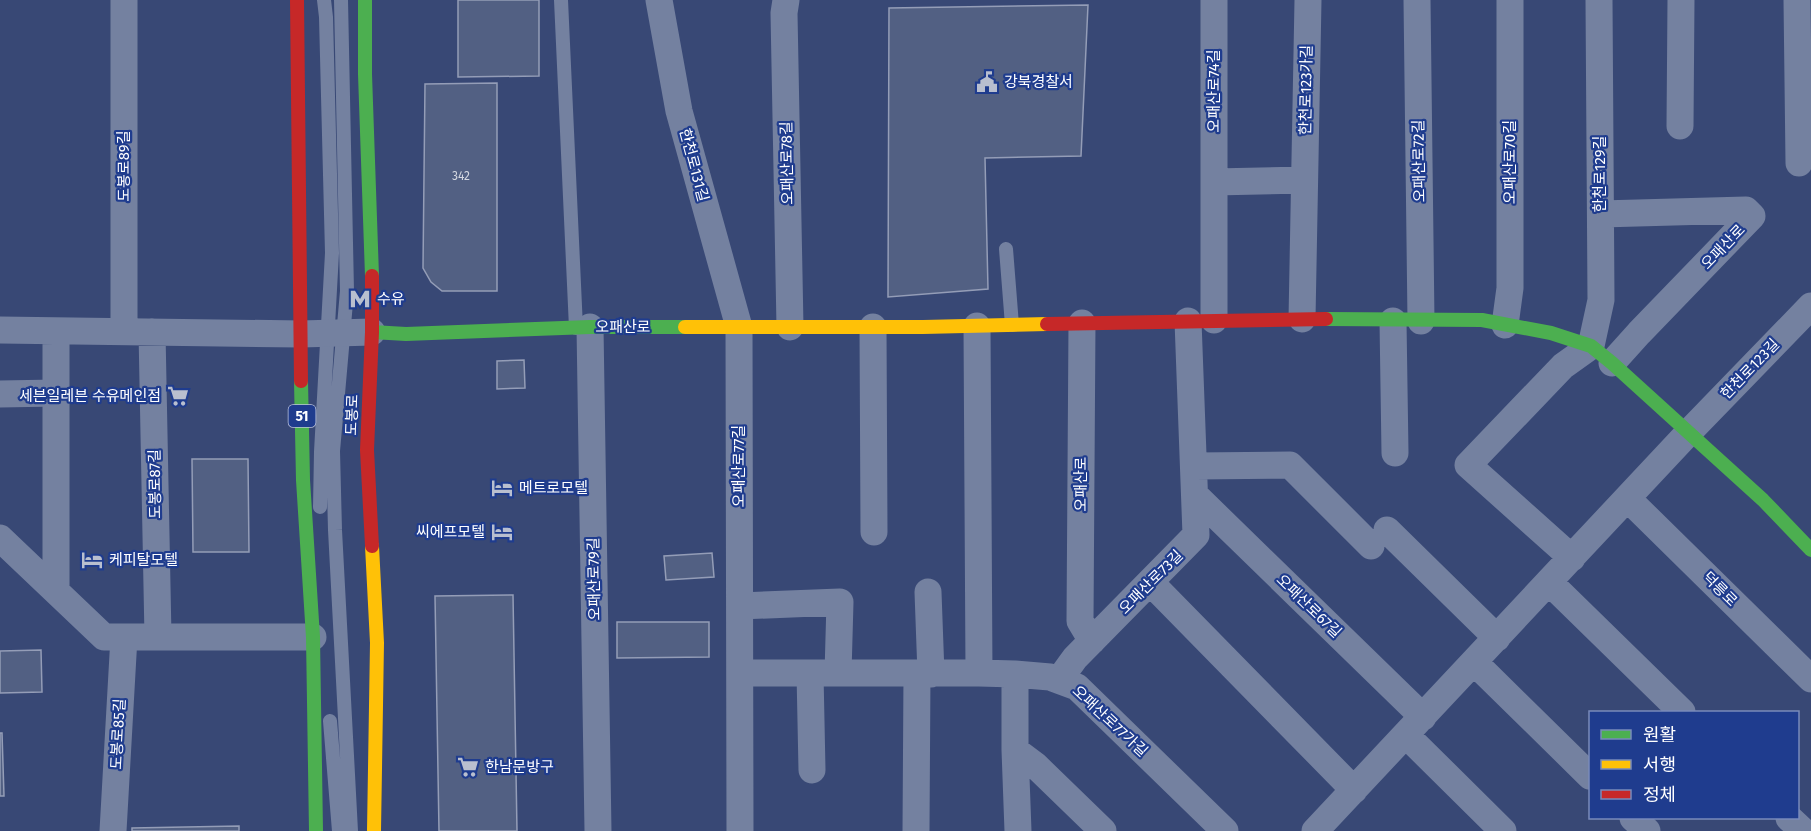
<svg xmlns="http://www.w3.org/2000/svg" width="1811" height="831" viewBox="0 0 1811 831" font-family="'Fira Sans','Noto Sans KR',sans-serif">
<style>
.building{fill:#526083;stroke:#949db7;stroke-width:1.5}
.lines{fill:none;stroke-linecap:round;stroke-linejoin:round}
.lane{stroke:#7481a0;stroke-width:14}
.street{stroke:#7481a0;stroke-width:27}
.fast{stroke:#4caf50;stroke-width:14}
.slow{stroke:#ffc107;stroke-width:14}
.jam{stroke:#c62828;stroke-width:14}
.labels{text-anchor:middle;stroke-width:4.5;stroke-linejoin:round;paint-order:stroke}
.number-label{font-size:12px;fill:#d4d7e0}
.shield{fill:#1f3c8e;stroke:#bcc4dd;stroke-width:1.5}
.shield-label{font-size:14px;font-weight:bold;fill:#fff}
.poi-label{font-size:15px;fill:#fff;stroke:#1f3c8e;text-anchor:start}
.street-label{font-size:15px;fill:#fff;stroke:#1f3c8e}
</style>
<rect width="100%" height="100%" fill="#384875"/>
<path class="building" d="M458,0H539V76L458,77Z
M1088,5L1081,156L985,158L988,289L888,297L889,8Z
M497,83V291H442L431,282L423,268L425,84Z
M524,360L525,388L497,389V361Z
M192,459H248L249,552H193Z
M712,553L714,577L666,580L664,556Z
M513,595L517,831H439L435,596Z
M617,622H709V657L617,658Z
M41,650L42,692L0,693V651Z
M0,733H2L4,796H0Z
M239,826V831H132V828Z"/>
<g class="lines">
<path class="lane" d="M341,0L347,291L333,451L335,530L351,831
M561,0L576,328
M1006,249L1012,325
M320,507L321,452L332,253L326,17L324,0
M330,721L339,831"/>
<path class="street" d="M124,0V331
M659,0L679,111L739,327L740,831
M786,0L784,13L790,327
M1214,0V320
M1417,0L1421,321
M1797,0L1799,163
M1680,126L1681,0
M1214,182L1304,180
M1601,214L1746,210L1752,216L1639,333L1612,363
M1302,319L1308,0
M1393,321L1395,453
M1082,323L1080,621L1092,641
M1505,325L1510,288V0
M977,326L979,673
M590,327L598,831
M873,327L874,532
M0,330L301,334L372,332
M152,332L158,637
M0,394L56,393
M1195,466L1290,465L1371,546
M1196,496L1423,717
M1628,499L1811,679
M1387,530L1497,638
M0,538L104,637H313
M1572,558L1468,465L1563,366L1591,346L1601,300L1599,0
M1549,582L1682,712
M1151,583L1354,790
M56,591V331
M928,592L931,674
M740,606L840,602L838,673
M1474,662L1590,776
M740,673H979L1015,674L1050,677L1077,687L1225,831
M810,673L812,770
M1015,674V750L1018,831
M1059,680L1075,658L1196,535L1188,321
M1406,735L1503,831
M1015,750L1035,765L1103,831
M1633,818L1647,831
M1789,818L1803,831
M113,831L124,637
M916,831L917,673
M1315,831L1689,432L1811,306"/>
<path class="fast" d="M365,0V74L372,276
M1326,319L1482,320L1551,333L1591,346L1612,363L1763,500L1811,550
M372,332L406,334L590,327H685
M301,381L303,480L313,637L316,831"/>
<path class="slow" d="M685,327H923L1047,324
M372,546L377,643L374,831"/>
<path class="jam" d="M297,0L301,381
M372,276V332L367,450L372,546
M1047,324L1326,319"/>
</g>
<defs>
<symbol id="civic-bare" viewBox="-9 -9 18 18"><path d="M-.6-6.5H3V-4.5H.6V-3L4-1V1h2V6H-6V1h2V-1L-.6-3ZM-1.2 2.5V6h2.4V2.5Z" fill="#b9bfcf" stroke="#1f3c8e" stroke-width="2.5" paint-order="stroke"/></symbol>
<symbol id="metro-bare" viewBox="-9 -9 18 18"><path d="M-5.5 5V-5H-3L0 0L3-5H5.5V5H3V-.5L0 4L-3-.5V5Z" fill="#b9bfcf" stroke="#1f3c8e" stroke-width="2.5" paint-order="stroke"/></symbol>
<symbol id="supermarket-bare" viewBox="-9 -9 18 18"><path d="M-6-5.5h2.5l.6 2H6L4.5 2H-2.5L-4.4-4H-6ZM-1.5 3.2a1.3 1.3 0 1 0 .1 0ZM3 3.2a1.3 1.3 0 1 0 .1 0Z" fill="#b9bfcf" stroke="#1f3c8e" stroke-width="2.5" paint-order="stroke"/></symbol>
<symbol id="hotel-bare" viewBox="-9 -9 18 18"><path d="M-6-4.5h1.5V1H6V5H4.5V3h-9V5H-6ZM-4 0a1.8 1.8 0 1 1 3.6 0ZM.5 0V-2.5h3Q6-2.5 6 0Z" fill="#b9bfcf" stroke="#1f3c8e" stroke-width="2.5" paint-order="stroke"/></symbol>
</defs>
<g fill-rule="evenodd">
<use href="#civic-bare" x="972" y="67" width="30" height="30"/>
<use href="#metro-bare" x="345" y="284" width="30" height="30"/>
<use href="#supermarket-bare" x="163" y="381" width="30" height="30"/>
<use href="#hotel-bare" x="487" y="473" width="30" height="30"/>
<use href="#hotel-bare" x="487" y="517" width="30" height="30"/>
<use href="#hotel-bare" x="77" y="545" width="30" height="30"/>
<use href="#supermarket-bare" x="453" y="752" width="30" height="30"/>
</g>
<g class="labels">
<g class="number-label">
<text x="461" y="180">342</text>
</g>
<rect class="shield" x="288.5" y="405" width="27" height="22" rx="4.5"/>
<g class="shield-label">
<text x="302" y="421">51</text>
</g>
<g class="poi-label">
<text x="1004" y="87">강북경찰서</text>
<text x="377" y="304">수유</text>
<text x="161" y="401" text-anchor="end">세븐일레븐 수유메인점</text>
<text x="519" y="493">메트로모텔</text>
<text x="485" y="537" text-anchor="end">씨에프모텔</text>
<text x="109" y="565">케피탈모텔</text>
<text x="485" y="772">한남문방구</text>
</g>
<g class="street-label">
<text transform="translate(1306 90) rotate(-89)" y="5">한천로123가길</text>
<text transform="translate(1214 91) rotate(-90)" y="5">오패산로74길</text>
<text transform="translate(1419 161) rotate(-91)" y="5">오패산로72길</text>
<text transform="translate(1510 162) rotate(-90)" y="5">오패산로70길</text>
<text transform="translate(787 163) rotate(-91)" y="5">오패산로78길</text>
<text transform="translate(694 165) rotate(75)" y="5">한천로131길</text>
<text transform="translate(124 166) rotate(-90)" y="5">도봉로89길</text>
<text transform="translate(1600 174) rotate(-90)" y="5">한천로129길</text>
<text transform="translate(1723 247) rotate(-46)" y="5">오패산로</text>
<text x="623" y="332">오패산로</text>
<text transform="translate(1750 369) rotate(-46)" y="5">한천로123길</text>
<text transform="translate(352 415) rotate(-88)" y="5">도봉로</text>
<text transform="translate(739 466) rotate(-90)" y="5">오패산로77길</text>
<text transform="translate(155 484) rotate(-91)" y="5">도봉로87길</text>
<text transform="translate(1081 484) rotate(-90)" y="5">오패산로</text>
<text transform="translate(594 579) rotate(-91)" y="5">오패산로79길</text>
<text transform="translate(1151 582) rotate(-45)" y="5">오패산로73길</text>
<text transform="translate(1720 589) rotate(45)" y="5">덕릉로</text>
<text transform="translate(1309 606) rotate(44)" y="5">오패산로67길</text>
<text transform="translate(1110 721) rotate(43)" y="5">오패산로77가길</text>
<text transform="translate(118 734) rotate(-87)" y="5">도봉로85길</text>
</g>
</g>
<rect x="1589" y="711" width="210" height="108" fill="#1f3c8e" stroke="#798abb" stroke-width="1.5"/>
<rect x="1601" y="730" width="30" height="9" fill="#4caf50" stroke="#798abb" stroke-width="1.5"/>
<text x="1643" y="741" font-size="18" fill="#ffffff">원활</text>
<rect x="1601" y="760" width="30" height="9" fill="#ffc107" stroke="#798abb" stroke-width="1.5"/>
<text x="1643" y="771" font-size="18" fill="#ffffff">서행</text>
<rect x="1601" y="790" width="30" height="9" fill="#c62828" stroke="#798abb" stroke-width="1.5"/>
<text x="1643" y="801" font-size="18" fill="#ffffff">정체</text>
</svg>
